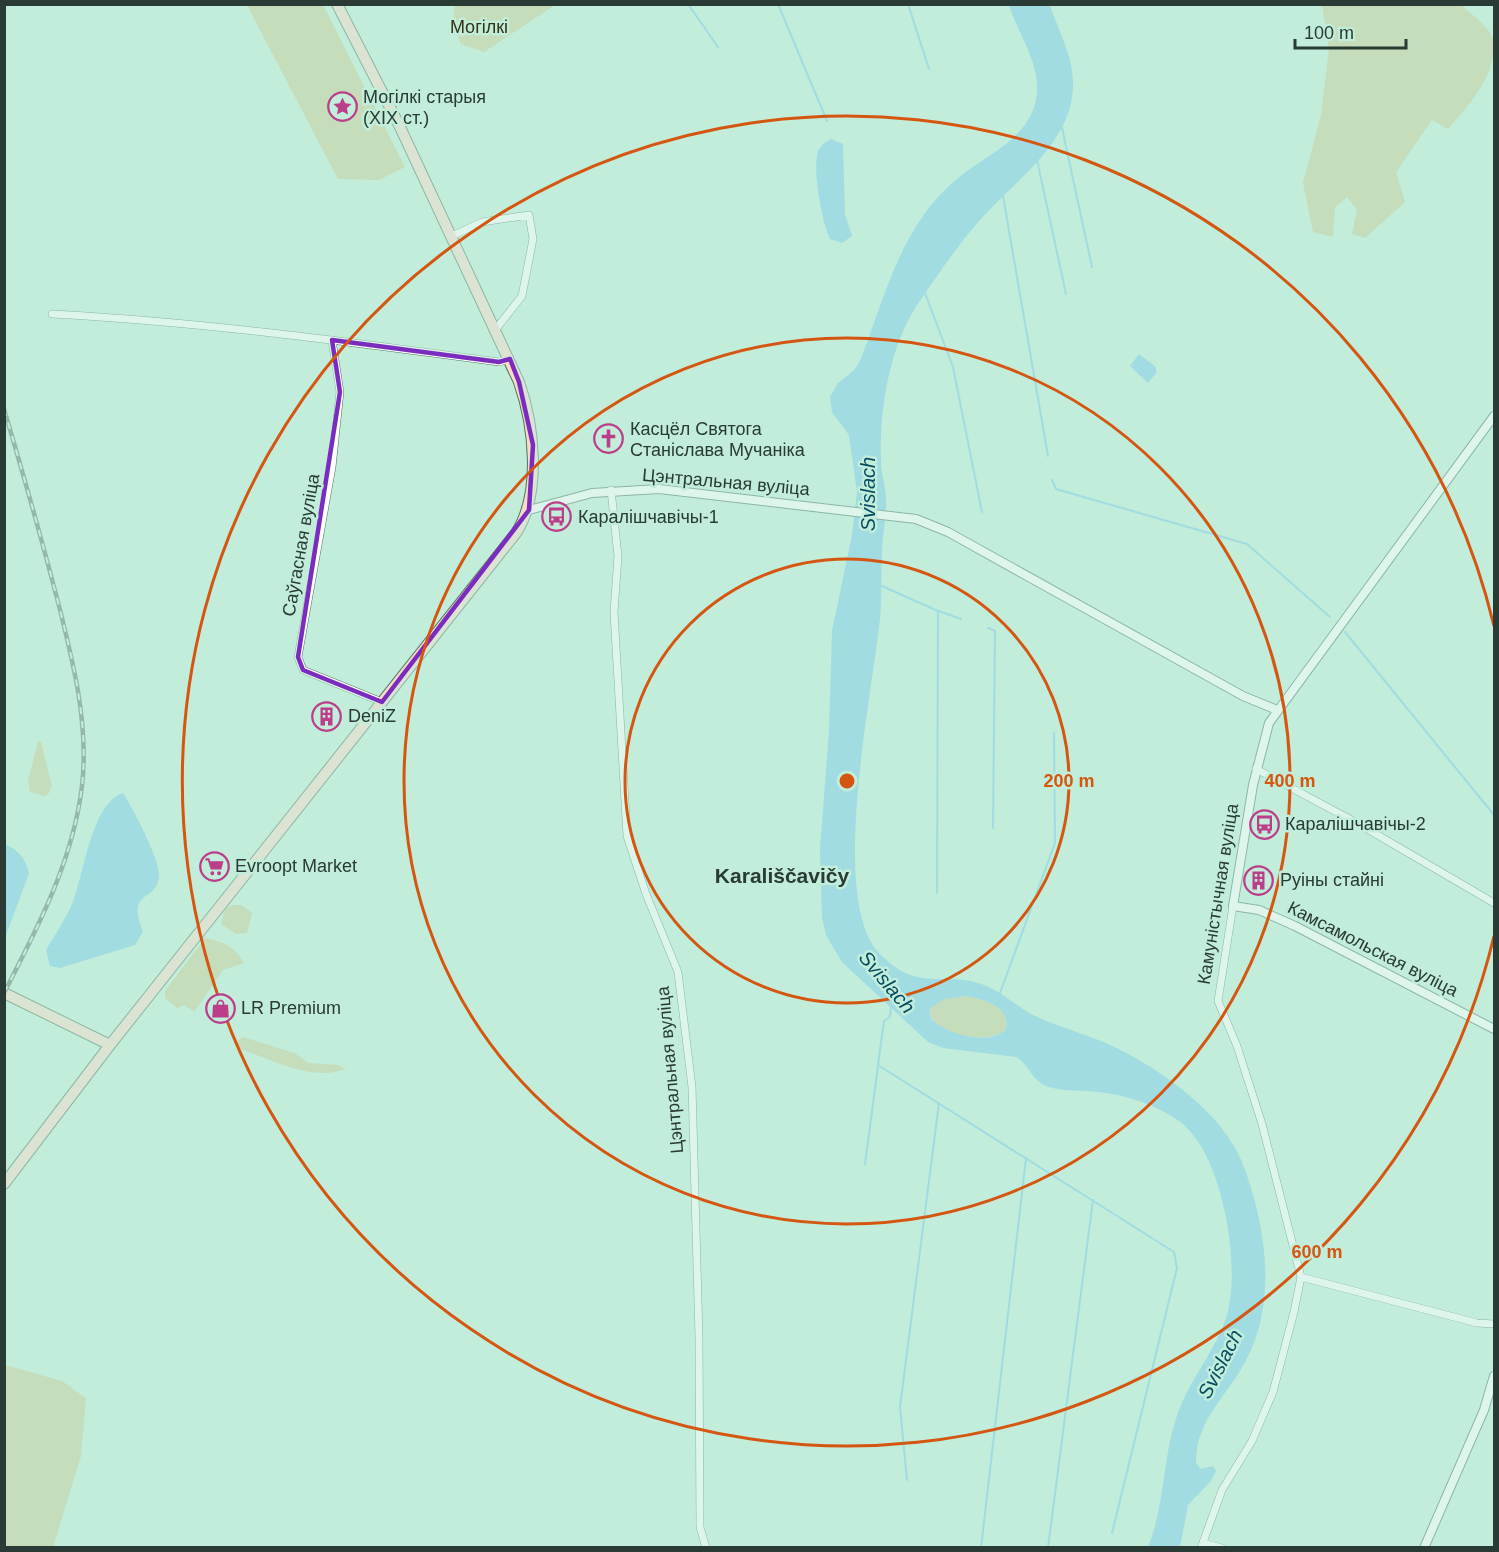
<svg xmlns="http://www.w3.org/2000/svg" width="1499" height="1552" viewBox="0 0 1499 1552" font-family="Arial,sans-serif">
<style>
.green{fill:#cac994}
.water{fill:#79c8e9;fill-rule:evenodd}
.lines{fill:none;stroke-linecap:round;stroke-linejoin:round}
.stream{stroke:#79c8e9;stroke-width:2}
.minor-casing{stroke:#4b7463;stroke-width:8}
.tertiary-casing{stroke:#4b7463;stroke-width:10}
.secondary-casing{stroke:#4b7463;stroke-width:12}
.minor{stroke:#fff;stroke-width:7}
.tertiary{stroke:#fff;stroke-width:8}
.secondary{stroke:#fbdac8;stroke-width:10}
.rail-casing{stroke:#5d786d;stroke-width:4.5}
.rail{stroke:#c1edda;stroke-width:2;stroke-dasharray:7;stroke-linecap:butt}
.marked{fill:none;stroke:#7b2cbf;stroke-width:4.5;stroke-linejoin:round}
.ring{fill:none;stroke:#d55610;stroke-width:3}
.labels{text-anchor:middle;stroke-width:5;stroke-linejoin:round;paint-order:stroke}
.park-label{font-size:18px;fill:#333314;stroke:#c1edda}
.poi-label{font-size:18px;fill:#293b34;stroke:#c1edda;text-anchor:start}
.street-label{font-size:18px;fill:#293b34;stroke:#c1edda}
.water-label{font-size:20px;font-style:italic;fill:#064b62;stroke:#c1edda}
.quarter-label{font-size:21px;font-weight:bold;fill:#293b34;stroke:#c1edda}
.centre{fill:#d55610;stroke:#c1edda;stroke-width:3}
.ring-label{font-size:18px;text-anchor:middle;font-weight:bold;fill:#d55610;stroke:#c1edda;stroke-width:5;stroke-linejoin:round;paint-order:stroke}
</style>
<rect width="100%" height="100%" fill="#c1edda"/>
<path class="green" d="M247,5H323L405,167L379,180L338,179Z
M455,5L552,4V7L484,52L461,44L453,25Z
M1322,5H1461C1471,14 1488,26 1493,38C1499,72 1468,107 1448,129L1432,120L1396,172L1405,202L1365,238L1352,234L1357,210L1347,197L1335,207L1333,237L1313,232L1303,183L1321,115L1329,49Z
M38,741L41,742L52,786L49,793L44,796L30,792L28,781Z
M232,905H241L252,913L247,933L236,934L221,924L225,909Z
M205,938C224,942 234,946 244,963L223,970L194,1012L184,1005L177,1008L165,998V991Z
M966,996C984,999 1011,1007 1006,1029C990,1046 930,1037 929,1009C937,997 953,997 966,996Z
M243,1037L294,1053L309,1063L338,1065L346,1069C312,1082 273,1060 240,1049L237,1042Z
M5,1365L62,1381L86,1398L81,1456L53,1547H5Z"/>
<path class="water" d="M1009,5H1050C1058,30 1073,56 1073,83C1074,142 1015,180 980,220C957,246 937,276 917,305C889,348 879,411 881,462C881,474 886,486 886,498C887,516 882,535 882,554C881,576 882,597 880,618C873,692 828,899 879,953C919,995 943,969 984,985C1002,992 1016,1006 1033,1015C1056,1026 1082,1033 1106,1043C1155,1065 1222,1111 1242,1162C1267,1226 1279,1309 1241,1369C1222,1401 1196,1422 1196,1463L1201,1469L1213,1466L1216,1471L1211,1481L1188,1505L1180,1547H1148C1165,1506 1162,1461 1176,1419C1187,1383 1212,1356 1225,1321C1243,1272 1224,1153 1179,1121C1157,1105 1126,1095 1098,1092C1082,1090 1064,1092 1049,1087C1031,1081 1030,1065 1016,1057L943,1048L928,1042L842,962L826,935L822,918L820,849L829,731L832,631L852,535L857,492L849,435L832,412L830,397L838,383L854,370L860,361C886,295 900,226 958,178C986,155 1028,139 1036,100C1043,66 1018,35 1009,5ZM966,996C984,999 1011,1007 1006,1029C989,1047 947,1034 931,1019L929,1009L944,999Z
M831,139L843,144L845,214L852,236L842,243L830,239C822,223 812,168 818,152C820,145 826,142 831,139Z
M1139,354L1156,367V373L1148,383L1130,366Z
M123,793C132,807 161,861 159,877C155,904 126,888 143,932L135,945L60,968L50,966L46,950C55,935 65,920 72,904C84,876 91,803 123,793Z
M5,844C18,850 26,859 29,873L5,938Z"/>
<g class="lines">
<path class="stream" d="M688,4L718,47
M778,4L827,121
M908,4L929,69
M1062,128L1092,267
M1037,160L1066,294
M1003,196L1048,456
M925,293L953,367L982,512
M1052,480L1056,489L1247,544L1330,617
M882,586L938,611L937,893
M939,611L961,619
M988,628L995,631L993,828
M1345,632L1494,815
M1000,993L1055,843L1054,733
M891,1006L890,1017L884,1021L878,1065L1174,1252L1177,1268L1112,1533
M865,1164L878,1066
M907,1480L900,1407L939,1103
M981,1548L1026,1158
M1048,1548L1093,1200"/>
<defs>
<path id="minor" d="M452,236L482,222L529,215L533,239L522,296L496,329
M52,314C202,322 351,342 499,362L510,359
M332,340L340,392L332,467L298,657L303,670L382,702
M611,490L618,556L614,612L627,836L646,894L678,972L692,1087L699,1337L700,1527L706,1548
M1256,769L1357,823L1494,903
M1301,1277L1477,1323L1494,1324
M1203,1543L1222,1548
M1201,1548L1222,1490L1252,1441L1273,1392L1294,1312L1301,1277L1262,1124L1237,1046L1218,1001L1233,906"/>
<path id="tertiary" d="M1494,416L1269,723L1253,785L1233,906L1259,910L1295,926L1494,1029
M529,510L592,493L659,489L916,519L948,532L1243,696L1277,710
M1424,1548L1484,1410L1494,1376"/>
<path id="secondary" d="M4,993L110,1045
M4,1184L110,1045L516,533C542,493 534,425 519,382L400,127L337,4"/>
</defs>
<use href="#minor" class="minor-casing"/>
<use href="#tertiary" class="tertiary-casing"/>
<use href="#secondary" class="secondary-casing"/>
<use href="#minor" class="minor"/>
<use href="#tertiary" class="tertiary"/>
<use href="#secondary" class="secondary"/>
<defs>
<path id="rail" d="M4,409C23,473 41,537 58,602C73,662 89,723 82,786C73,861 38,927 4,993"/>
</defs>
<use href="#rail" class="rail-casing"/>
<use href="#rail" class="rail"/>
</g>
<path d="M0 0H1499V1552H0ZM332,340L499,362L510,359L519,382L533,445L529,510L382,702L303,670L298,657L340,392Z" fill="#c1edda" fill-opacity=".55" fill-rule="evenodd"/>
<path class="marked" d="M332,340L499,362L510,359L519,382L533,445L529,510L382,702L303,670L298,657L340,392Z"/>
<g class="ring">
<circle cx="847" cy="781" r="222"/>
<circle cx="847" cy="781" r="443"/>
<path d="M1494 936A665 665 0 1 1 1494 626"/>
</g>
<defs>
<symbol id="sight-ring" viewBox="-11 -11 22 22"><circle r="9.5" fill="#c1edda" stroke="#bc3d89" stroke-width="1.5"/><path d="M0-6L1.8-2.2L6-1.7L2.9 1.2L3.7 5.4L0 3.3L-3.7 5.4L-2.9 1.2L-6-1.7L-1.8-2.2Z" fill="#bc3d89"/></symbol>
<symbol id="church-ring" viewBox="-11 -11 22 22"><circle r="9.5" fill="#c1edda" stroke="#bc3d89" stroke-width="1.5"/><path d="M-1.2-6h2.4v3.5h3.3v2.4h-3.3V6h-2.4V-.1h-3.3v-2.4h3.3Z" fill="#bc3d89"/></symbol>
<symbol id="bus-ring" viewBox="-11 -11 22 22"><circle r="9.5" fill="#c1edda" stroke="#bc3d89" stroke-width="1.5"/><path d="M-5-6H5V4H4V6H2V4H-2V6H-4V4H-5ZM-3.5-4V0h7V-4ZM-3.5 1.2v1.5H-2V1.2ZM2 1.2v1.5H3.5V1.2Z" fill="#bc3d89"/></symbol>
<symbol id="building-ring" viewBox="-11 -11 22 22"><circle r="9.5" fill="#c1edda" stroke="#bc3d89" stroke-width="1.5"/><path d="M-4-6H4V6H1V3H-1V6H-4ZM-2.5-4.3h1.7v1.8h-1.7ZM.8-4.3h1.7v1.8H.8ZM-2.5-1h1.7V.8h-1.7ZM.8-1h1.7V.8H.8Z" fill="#bc3d89"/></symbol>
<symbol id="supermarket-ring" viewBox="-11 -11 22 22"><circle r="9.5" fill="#c1edda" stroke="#bc3d89" stroke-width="1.5"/><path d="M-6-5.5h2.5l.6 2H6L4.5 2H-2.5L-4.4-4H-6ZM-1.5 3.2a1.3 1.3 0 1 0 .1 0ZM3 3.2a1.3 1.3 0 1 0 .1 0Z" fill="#bc3d89"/></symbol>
<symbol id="shop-ring" viewBox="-11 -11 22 22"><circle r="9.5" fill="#c1edda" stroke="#bc3d89" stroke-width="1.5"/><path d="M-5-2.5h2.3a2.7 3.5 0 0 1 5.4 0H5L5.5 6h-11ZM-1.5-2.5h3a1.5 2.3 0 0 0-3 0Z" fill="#bc3d89"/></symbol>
</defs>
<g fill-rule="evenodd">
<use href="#sight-ring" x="326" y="90" width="33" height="33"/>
<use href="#church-ring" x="592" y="422" width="33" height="33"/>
<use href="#bus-ring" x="540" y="500" width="33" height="33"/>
<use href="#building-ring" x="310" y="700" width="33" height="33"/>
<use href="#bus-ring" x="1248" y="808" width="33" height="33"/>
<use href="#supermarket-ring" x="198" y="850" width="33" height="33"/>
<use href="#building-ring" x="1242" y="864" width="33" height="33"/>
<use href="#shop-ring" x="204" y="992" width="33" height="33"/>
</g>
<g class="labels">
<g class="park-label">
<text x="479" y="33">Могілкі</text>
</g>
<g class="poi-label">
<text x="363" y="103">Могілкі старыя<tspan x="363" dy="21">(XIX ст.)</tspan></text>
<text x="630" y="435">Касцёл Святога<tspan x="630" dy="21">Станіслава Мучаніка</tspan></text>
<text x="578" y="523">Каралішчавічы-1</text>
<text x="348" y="722">DeniZ</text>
<text x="1285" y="830">Каралішчавічы-2</text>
<text x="235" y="872">Evroopt Market</text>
<text x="1280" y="886">Руіны стайні</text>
<text x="241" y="1014">LR Premium</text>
</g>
<g class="street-label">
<text transform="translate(726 482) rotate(5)" y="6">Цэнтральная вуліца</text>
<text transform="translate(301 545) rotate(-80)" y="6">Саўгасная вуліца</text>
<text transform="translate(1218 894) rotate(-81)" y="6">Камуністычная вуліца</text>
<text transform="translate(1373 949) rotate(27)" y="6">Камсамольская вуліца</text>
<text transform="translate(670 1070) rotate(-95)" y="6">Цэнтральная вуліца</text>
</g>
<g class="water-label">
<text transform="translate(868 494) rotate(-90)" y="7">Svislach</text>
<text transform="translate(887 982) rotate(50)" y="7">Svislach</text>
<text transform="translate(1220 1364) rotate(-63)" y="7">Svislach</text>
</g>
<g class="quarter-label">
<text x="782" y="883">Karališčavičy</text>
</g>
</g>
<circle cx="847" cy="781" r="9" class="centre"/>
<g class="ring-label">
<text x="1069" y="787">200 m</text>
<text x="1290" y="787">400 m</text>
<text x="1317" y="1258">600 m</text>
</g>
<rect width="1499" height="1552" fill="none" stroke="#293b34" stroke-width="12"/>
<path d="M1295 39v9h111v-9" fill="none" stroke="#293b34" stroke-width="3"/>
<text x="1304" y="39" font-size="18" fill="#293b34" stroke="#c1edda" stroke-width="4.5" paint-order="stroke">100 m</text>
</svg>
